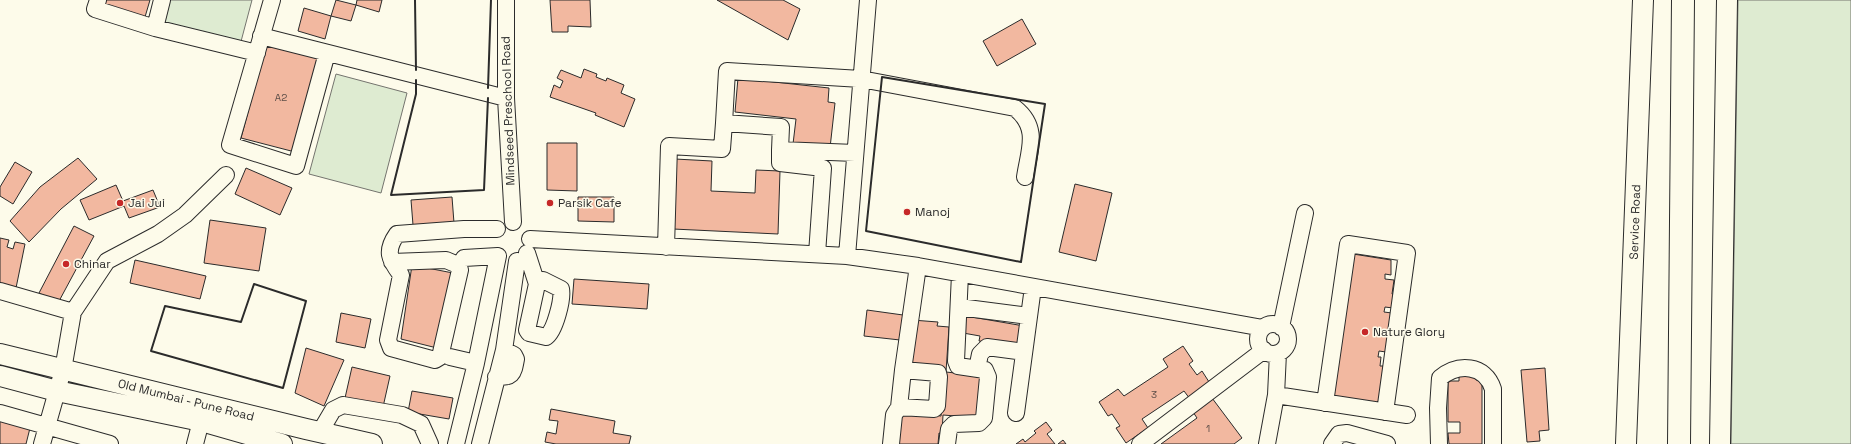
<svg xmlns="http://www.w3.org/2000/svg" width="1851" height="444" viewBox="0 0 1851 444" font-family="'Space Grotesk',sans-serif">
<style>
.green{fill:#deebd1;stroke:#74746e}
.building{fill:#f2b8a0;stroke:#2b2b2b}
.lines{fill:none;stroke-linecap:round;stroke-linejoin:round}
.minor-casing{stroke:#2b2b2b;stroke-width:18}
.major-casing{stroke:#2b2b2b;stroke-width:22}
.highway-casing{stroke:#2b2b2b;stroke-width:24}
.minor{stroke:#fdfbea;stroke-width:16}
.major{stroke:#fdfbea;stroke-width:20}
.highway{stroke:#fdfbea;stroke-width:22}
.wall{stroke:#2b2b2b;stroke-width:2}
.poi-dot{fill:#c62828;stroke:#fdfbea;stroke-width:1.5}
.labels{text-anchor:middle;stroke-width:3;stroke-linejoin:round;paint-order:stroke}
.number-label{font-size:10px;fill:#5d4e48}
.street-label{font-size:12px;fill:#2b2b2b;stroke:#fdfbea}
.poi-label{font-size:12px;fill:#2b2b2b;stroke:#fdfbea;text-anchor:start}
</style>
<rect width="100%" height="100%" fill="#fdfbea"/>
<path class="green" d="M168,0H252L239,49L160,27Z
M1738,0H1851V444H1731Z
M336,74L407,93L381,193L309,174Z"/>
<path class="building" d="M103,0H150L145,17L102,5Z
M336,0L356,5L351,21L331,16Z
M357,0H382L379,12L356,5Z
M550,0H590L591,27L568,26V32H552Z
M717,0H783L800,9L788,40Z
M304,8L331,16L325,39L298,31Z
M1022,19L1036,44L997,66L983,41Z
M267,41L321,56L295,152L241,138Z
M584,69L597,74L596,77L606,81L607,78L624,85L621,93L635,99L624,127L595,115L596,113L550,97L554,85L560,88L563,81L557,78L561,70L581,78Z
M738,78L829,88L828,102L835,103L830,148L793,144L796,119L735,112Z
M547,143H577V191L547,190Z
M78,158L97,179L61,209L29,242L10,221L40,187Z
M675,159L712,161L711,191L755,193L756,170L780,171L778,234L673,229Z
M15,162L32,172L13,204L0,196V187Z
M246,168L292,188L280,215L235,194Z
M1075,184L1112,193L1096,261L1059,252Z
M116,185L123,201L153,190L160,207L129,218L124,206L89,220L80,200Z
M452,197L454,223L413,225L411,200Z
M578,197H614V222L578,221Z
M210,220L266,228L259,271L204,263Z
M74,226L94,236L58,303L39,293Z
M0,238L9,240L7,247L13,249L15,242L25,244L16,288L0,285Z
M1353,254L1391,260V275L1385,274V279L1394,280L1392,294L1395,295L1393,308L1385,307L1384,312L1392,313L1386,352L1379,351L1378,357H1381L1380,366H1384L1379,403L1332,396Z
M135,260L206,276L200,299L130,283Z
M412,265L453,273L437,348L401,339Z
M574,279L649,284L647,309L572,304Z
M867,310L903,315L900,340L864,336Z
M341,313L371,319L365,348L336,342Z
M966,316L1024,326L1020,348L979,341L980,336L963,333Z
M912,320L938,322L937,326L949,327L946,372L983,376L980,418L943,415L942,434L939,433L938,444H897L898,412L941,416L945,371L908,367Z
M1183,346L1193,361L1189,364L1197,375L1202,371L1211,385L1190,399L1184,391L1142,419L1148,428L1126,443L1116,428L1120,426L1112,414L1108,416L1099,402L1118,389L1124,396L1168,367L1163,359Z
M306,348L344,360L324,406L295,393Z
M352,367L390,376L383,407L345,398Z
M1545,368L1549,430L1539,431L1540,441L1527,442L1521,370Z
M1459,374H1476V380L1482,379V444H1449L1448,433H1460V422H1448V381H1459Z
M412,391L453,398L449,419L408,412Z
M1212,398L1242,438L1234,444H1161L1197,418L1193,412Z
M551,409L615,421L613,433L631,436L629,444H556L545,442L547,432L556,434L558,421L549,420Z
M0,419L30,428L26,444H0Z
M1046,422L1052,430L1047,434L1055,444H1016L1023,439L1025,442L1036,433L1034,431Z
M1063,440L1066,444H1058Z"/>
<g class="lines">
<defs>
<path id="minor" d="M98,0L95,9L155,28L162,0
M272,0L230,145L296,166L327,53
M506,0V98L513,222
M155,28L257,53
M261,36L506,98
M780,150V163L823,168L817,254
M855,153L780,150L781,127L724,123L727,71L861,79L1015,108C1040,128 1029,150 1025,177
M530,239L847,256L918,266L1263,328
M666,247L669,146L722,149L724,123
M527,253L537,284L527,330L529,333L546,337C555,331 563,299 561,289L543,280L537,284
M847,256L868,0
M392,262L446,260L458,265L460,270L440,357L435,360L391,348L388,340L401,275C389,259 385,251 397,234L464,229H497
M0,291L73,312
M959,307L1029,316
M1258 339a15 15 0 1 1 30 0a15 15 0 1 1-30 0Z
M1281,327L1305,213
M450,357L476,363
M977,369L980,354L987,347L1024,352
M496,377C513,377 513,375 516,359L514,355L504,350
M1276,395L1407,415
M1325,403L1348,244L1407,253L1385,412
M899,407L934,409L937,406L939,377L938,373L903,370
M0,413L110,444
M1016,413L1033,287
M320,432L333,410L343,405L402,415L421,424L430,444
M42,444L63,370L73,312L107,261L158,234L185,215L226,175
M195,444L201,421
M456,444L476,363L498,256L464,258
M480,444L504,350L517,261
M891,444L894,415L899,407L903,370L918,266
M947,444L949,429L954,424L979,423L984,418L988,377L985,370L958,366L956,361L960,274
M1140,444L1264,350
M1267,444L1276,395L1278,353
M1332,444L1339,434L1347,433L1387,444
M1439,444L1438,408L1440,378C1458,363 1485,364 1493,389V444"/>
<path id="major" d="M0,354L306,429L372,444
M0,376L57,391L201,421L282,444
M1626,444L1643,0
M1720,444L1727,0"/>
<path id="highway" d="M1679,444L1683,0"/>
</defs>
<use href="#minor" class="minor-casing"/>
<use href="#major" class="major-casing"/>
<use href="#highway" class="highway-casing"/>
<use href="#minor" class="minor"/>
<use href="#major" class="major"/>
<use href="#highway" class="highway"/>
<path class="wall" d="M415,0L416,70
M882,77L1045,104L1021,262L866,231Z
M416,80V94L391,195L484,190L488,98
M488,88L491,0
M254,284L306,301L283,388L151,351L165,306L241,322Z"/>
</g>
<g class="poi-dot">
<circle cx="120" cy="203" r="4"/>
<circle cx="550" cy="203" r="4"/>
<circle cx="907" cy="212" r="4"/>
<circle cx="66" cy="264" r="4"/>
<circle cx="1365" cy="332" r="4"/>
</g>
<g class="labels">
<g class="number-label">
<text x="281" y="101">A2</text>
<text x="1154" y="398">3</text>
<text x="1208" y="432">1</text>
</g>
<g class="street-label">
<text transform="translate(508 111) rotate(-92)" y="4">Mindseed Preschool Road</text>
<text transform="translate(1635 222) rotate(-88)" y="4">Service Road</text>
<text transform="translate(186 400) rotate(14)" y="4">Old Mumbai - Pune Road</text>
</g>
<g class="poi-label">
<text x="128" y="207">Jai Jui</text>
<text x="558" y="207">Parsik Cafe</text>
<text x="915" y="216">Manoj</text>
<text x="74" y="268">Chinar</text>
<text x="1373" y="336">Nature Glory</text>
</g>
</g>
</svg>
